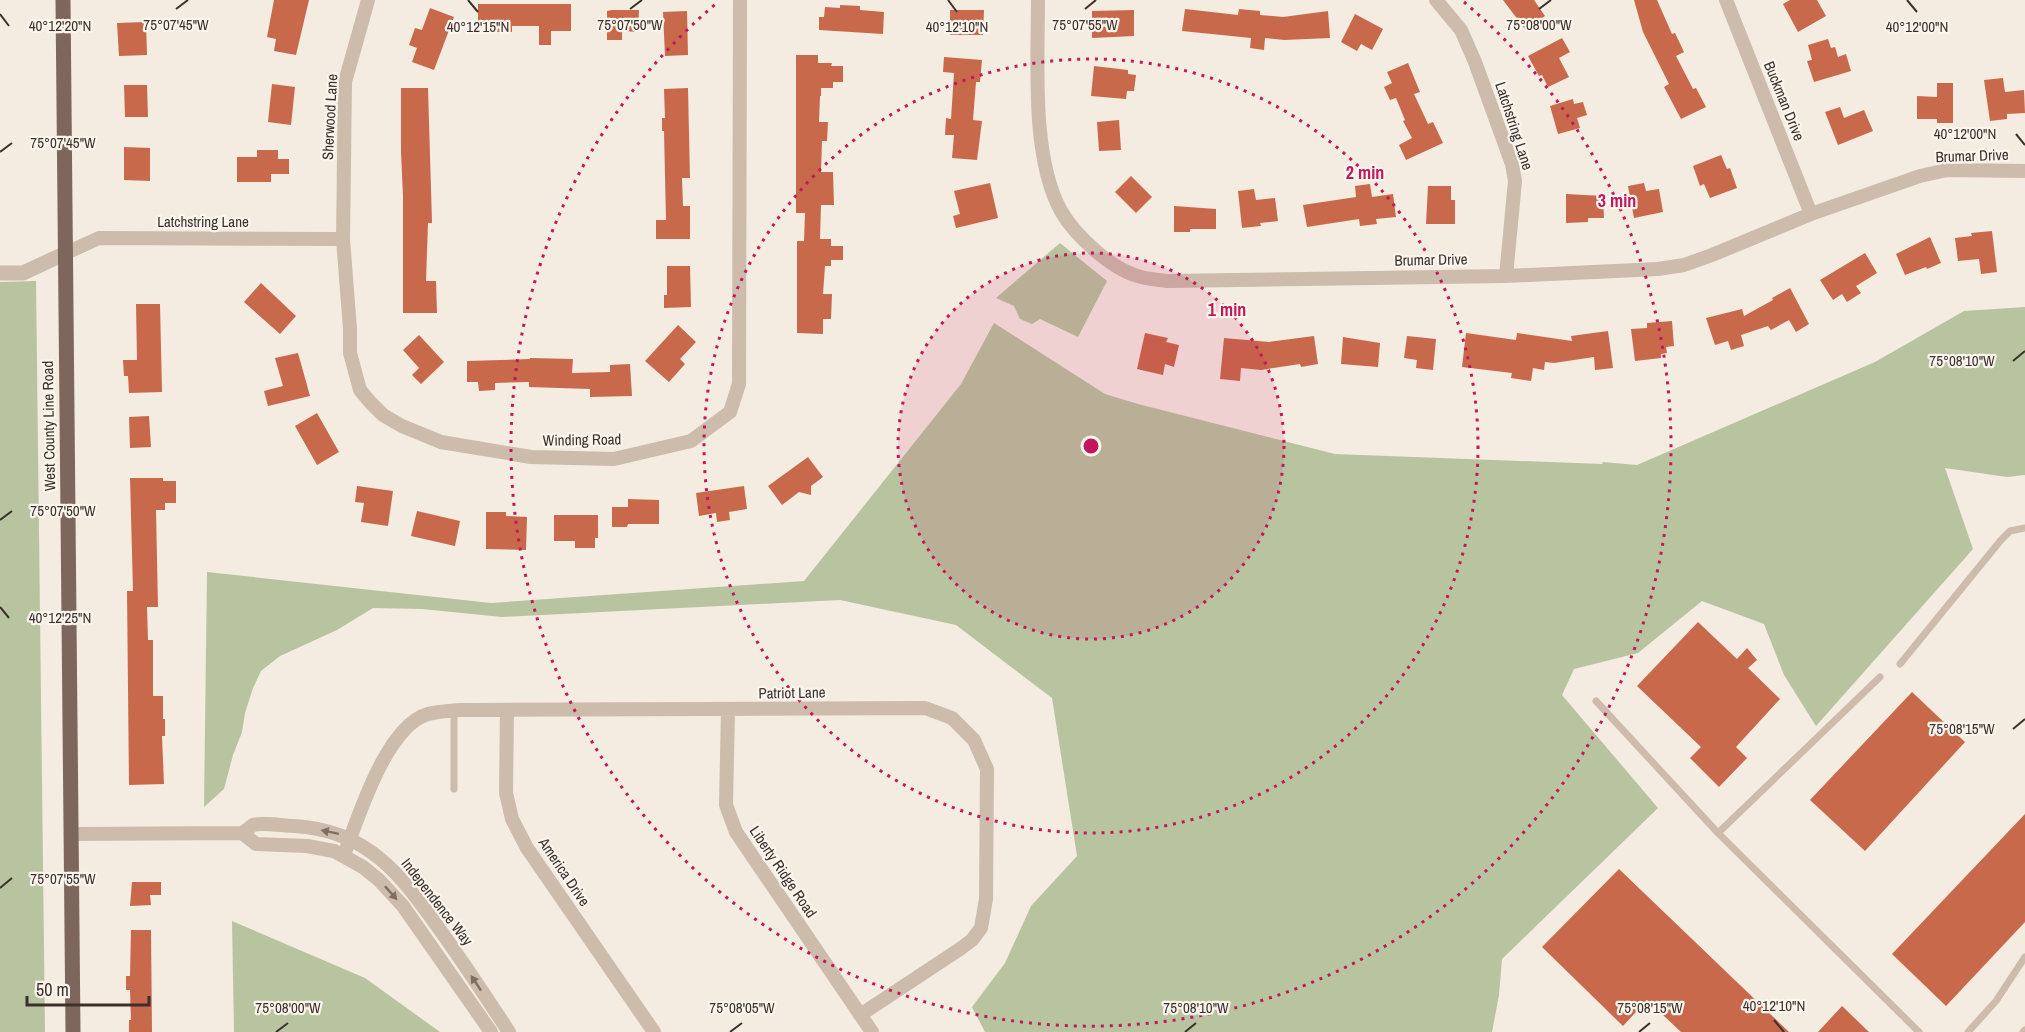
<svg xmlns="http://www.w3.org/2000/svg" width="2025" height="1032" viewBox="0 0 2025 1032" font-family="'Archivo Narrow',sans-serif">
<style>
.green{fill:#b8c4a0}
.building{fill:#c8694b}
.lines{fill:none;stroke-linecap:round;stroke-linejoin:round}
.service{stroke:#cdbbac;stroke-width:7}
.minor{stroke:#cdbbac;stroke-width:14}
.tertiary{stroke:#cdbbac;stroke-width:15}
.primary{stroke:#7d675c;stroke-width:15}
.oneway{fill:#7d6f65}
.ticks{fill:none;stroke:#3b302b;stroke-width:2}
.ring{fill:none;stroke:#c2185b;stroke-width:3;stroke-dasharray:3 6}
.labels{text-anchor:middle;stroke-width:4.5;stroke-linejoin:round;paint-order:stroke}
.street-label{font-size:15px;fill:#3b302b;stroke:#fbf5ee}
.ticks-label{font-size:15px;text-anchor:middle;fill:#3b302b;stroke:#fbf5ee;stroke-width:4.5;stroke-linejoin:round;paint-order:stroke}
.centre{fill:#c2185b;stroke:#fbf5ee;stroke-width:3}
.ring-label{font-size:18px;text-anchor:middle;font-weight:bold;fill:#c2185b;stroke:#fbf5ee;stroke-width:4.5;stroke-linejoin:round;paint-order:stroke}
</style>
<rect width="100%" height="100%" fill="#f4ebe1"/>
<path class="green" d="M1060,243L1107,281L1078,337L1040,319L1032,324L1020,319L1014,306L996,298Z
M36,281L45,1032H0V282Z
M2025,307V475L2007,477L1945,468L1973,549L1816,726L1784,675L1764,624L1702,601L1638,653L1574,669L1562,695L1658,808L1502,959L1499,995L1492,1032H985L972,1007L1005,963L1031,906L1077,856L1052,698L956,625L840,600L502,617L422,609L373,608L337,630L280,656L261,671L253,688L245,713L242,732L233,755L224,789L204,807L207,572L491,603L804,581L961,384L994,323L1105,394L1138,404L1335,454L1602,464L1603,462L1637,465L1875,362L1964,311Z
M232,921L365,978L440,1032H234Z"/>
<path class="building" d="M274,0H309L296,55L274,51L276,39L267,37Z
M1503,0H1534L1545,16L1525,29Z
M1634,0H1657L1672,34L1675,33L1684,52L1676,56L1693,89L1696,88L1706,107L1681,119L1664,87L1669,84L1643,32Z
M1790,0H1817L1826,16L1798,32L1783,4Z
M478,4H571V31H551V45H539V26H512V32H493V24H478Z
M840,5L860,6V10L884,12L883,34L819,30V17H824L825,7L840,8Z
M430,8L454,17L434,70L412,62L417,48L409,45L415,28L422,30Z
M1185,9L1238,15L1239,9L1260,11V15L1283,17L1328,11L1330,38L1284,40L1265,38L1264,50L1250,48L1251,38L1182,31Z
M612,10H639L638,32L622,31V40H607V11Z
M950,10H984L983,35H950Z
M1134,10V36L1092,38V11Z
M687,11L688,55L665,56L663,12Z
M1355,14L1383,29L1372,50L1361,44L1357,51L1341,42Z
M146,22L147,55L119,56L117,23Z
M1562,38L1570,52L1559,58L1569,77L1548,87L1542,75L1539,76L1528,56Z
M1828,39L1831,48L1835,47L1838,57L1846,54L1851,71L1814,82L1807,61L1812,60L1808,45Z
M796,55H818V63H832L831,66H843V82H833V88H821V96H820L819,122H828L827,141H822L821,172H833L834,205H821L820,239H831V246H843V260H831V266H825L823,294H832L831,319H823V334L797,333V241H804L805,213H796Z
M944,57L982,60L980,82H976L973,120L982,121L977,160L952,158L954,135H945L946,118L951,119L954,73L943,72Z
M1408,63L1420,92L1414,94L1428,124L1433,122L1443,143L1406,160L1399,145L1412,138L1403,121L1405,120L1396,98L1390,100L1384,87L1392,83L1387,72Z
M1094,66L1128,70V74L1136,75L1134,91H1127L1126,99L1091,96Z
M2003,78L2005,92L2024,90L2025,113L2007,114V119L1990,121L1984,80Z
M1937,83H1953V123H1937V119H1917V96L1937,97Z
M272,84L295,87L291,125L268,122Z
M124,85H147L148,117H125Z
M401,88H428L432,223H428L426,281H436L437,313H403V196L401,152Z
M688,88L690,178H682L683,206H690V239H656V220H666L664,131H662V118H665L664,89Z
M1573,99L1574,104L1583,102L1587,115L1577,118L1580,128L1558,134L1550,106Z
M1840,107L1844,118L1864,110L1873,131L1838,145L1825,112Z
M1119,120L1121,150L1099,151L1097,122Z
M124,147L150,148V181L124,180Z
M257,150H278V159H289V174H271V182H237V157H257Z
M1721,155L1727,169L1730,168L1737,188L1710,198L1704,184L1700,186L1693,166Z
M1131,176L1152,197L1136,213L1115,192Z
M990,183L998,218L956,228L953,216L960,214L954,191Z
M1644,183L1646,191L1659,189L1663,212L1634,218L1628,186Z
M1370,184L1372,197L1393,194L1396,217L1376,219L1377,224L1360,226L1359,219L1307,227L1303,205L1356,197L1355,186Z
M1428,186H1451V200H1455V224H1426Z
M1254,189L1256,200L1275,198L1278,221L1260,223L1261,226L1242,228L1238,191Z
M1566,194L1603,196L1604,218H1588V222L1566,223Z
M1174,206L1216,209V229H1190V232H1174Z
M1992,231L1997,272L1981,274L1979,259L1958,261L1955,238L1972,236L1971,233Z
M1930,237L1941,263L1927,269L1926,267L1905,275L1896,254Z
M1865,253L1877,273L1856,286L1861,293L1847,302L1842,294L1833,300L1820,280Z
M667,266H690L691,307L664,308V295H667Z
M261,283L296,316L280,334L244,302Z
M1790,288L1809,324L1796,332L1789,320L1771,330L1768,326L1741,335L1744,346L1731,350L1728,341L1715,345L1706,318L1742,309L1744,316L1773,300L1772,298Z
M136,304H160L162,392L129,393L128,376H124L123,360H137Z
M1672,321L1674,346L1666,347L1667,353L1661,354V358L1635,361L1631,329L1647,328V323Z
M678,325L696,342L680,359L685,364L669,382L645,361Z
M1608,331L1613,368L1595,370L1594,357L1554,363L1545,362L1544,370L1533,368L1531,381L1511,378L1512,373L1462,367L1466,333L1516,340L1517,333L1572,341L1571,336Z
M1145,333L1168,338L1166,342L1179,345L1174,367L1165,364L1163,375L1137,369Z
M419,335L444,362L421,384L412,375L419,368L403,350Z
M1314,336L1318,364L1301,367L1300,364L1261,370L1241,368L1240,381L1220,379L1224,338L1269,342Z
M1407,336L1436,339L1433,370L1416,368L1417,360L1404,358Z
M1343,337L1380,343L1378,367L1341,364Z
M298,353L310,396L268,406L264,391L283,386L275,358Z
M530,358L573,359L572,373L610,372V365L630,364L632,396L590,397V389L529,387V382L495,383V390L479,391L478,382H467V361L530,359Z
M317,413L339,452L317,465L295,426Z
M149,416L151,447L130,448L129,417Z
M808,457L823,477L811,486V495L799,492L782,505L768,486Z
M130,478H163V481H176V503H165V510H156L158,607H147L148,640H153V696H163V719H165V736H162L164,784L129,785L127,591H133Z
M357,486L393,491L388,526L361,522L364,503L355,502Z
M744,486L747,509L729,512L730,520L717,522L716,513L699,516L696,493Z
M628,499L659,500V524H628L627,527H612V507H628Z
M417,511L460,521L455,546L411,536Z
M486,512H506V516L527,517L526,550L486,549Z
M554,515H598V538H595V548H575V541H554Z
M1698,622L1737,659L1747,648L1757,660L1748,668L1780,699L1736,747L1747,758L1719,787L1690,758L1701,747L1637,686Z
M1912,692L1965,742L1865,851L1810,800Z
M2025,814V922L1946,1006L1892,954Z
M1619,869L1789,1032H1681L1647,1000L1623,1026L1542,947Z
M132,882H161V895H150L151,905L130,906Z
M131,930H151L152,1032H129V1020H131L130,990H126V976H130Z
M1842,1006L1869,1032H1818Z"/>
<g class="lines">
<path class="service" d="M1900,664L2001,540L2010,531L2025,528
M1596,701L1718,833L1919,1032
M454,711V789
M1718,833L1880,677
M1968,1032L1996,1001L2025,957
M2023,1032L2025,1030"/>
<path class="minor" d="M368,0L345,82L343,239L350,329V353L360,390L370,402L383,415L402,426L441,442L531,457L614,459L691,441L730,412L739,384L740,0
M1038,0C1038,61 1031,157 1061,211C1070,227 1083,240 1097,252C1110,263 1124,273 1141,277C1149,279 1159,280 1168,281L1506,276L1658,269L1684,265L1712,255L1811,214L1920,176L1947,170L2025,171
M1436,0L1461,30L1475,62L1512,164L1515,181L1506,276
M1726,0L1811,214
M66,253L99,238L343,239
M507,710L506,793L512,819L527,848L654,1032
M728,710L726,805L736,832L872,1032
M71,834L242,833
M344,855C358,818 386,726 428,714C438,711 450,711 460,710L925,708L952,718L974,740L987,769L986,899L981,928L972,940L960,949L860,1015
M491,1032L403,906L379,880L363,867L334,851L307,846L256,844L242,833C246,831 250,827 253,825C261,822 285,826 294,826C371,830 404,879 445,937C467,968 488,1000 509,1032"/>
<path class="tertiary" d="M0,273H23L66,253"/>
<path class="primary" d="M63,0L73,1032"/>
</g>
<defs><path id="oneway-solid" d="M-6-.8H1V-3.2L6.5 0L1 3.2V.8H-6Z" transform="scale(1.5)"/></defs>
<g class="oneway">
<use href="#oneway-solid" transform="translate(330 832) rotate(-168)"/>
<use href="#oneway-solid" transform="translate(391 893) rotate(48)"/>
<use href="#oneway-solid" transform="translate(476 983) rotate(-124)"/>
</g>
<path class="ticks" d="M468,0L478,12M948,0L957,12M1907,0L1917,12M176,9L188,0M630,9L642,0M1085,9L1096,0M1539,9L1551,0M0,14L9,26M2016,134L2025,145M0,152L12,143M2013,361L2025,351M0,520L12,511M0,607L9,618M2013,729L2025,719M0,888L12,878M1774,1020L1784,1032M276,1032L288,1023M730,1032L742,1023M1185,1032L1196,1023M1639,1032L1650,1023"/>
<circle cx="1091" cy="446" r="193" fill="#c2185b" fill-opacity=".12"/>
<g class="ring">
<circle cx="1091" cy="446" r="193"/>
<circle cx="1091" cy="446" r="387"/>
<path d="M1464 2A580 580 0 1 1 718 2"/>
</g>
<g class="labels">
<g class="street-label">
<text transform="translate(1784 101) rotate(68)" y="5">Buckman Drive</text>
<text transform="translate(330 117) rotate(-87)" y="5">Sherwood Lane</text>
<text transform="translate(1514 126) rotate(72)" y="5">Latchstring Lane</text>
<text transform="translate(1972 156) rotate(-2)" y="5">Brumar Drive</text>
<text x="203" y="227">Latchstring Lane</text>
<text transform="translate(1431 260) rotate(-1)" y="5">Brumar Drive</text>
<text transform="translate(49 426) rotate(-91)" y="5">West County Line Road</text>
<text transform="translate(582 440) rotate(-1)" y="5">Winding Road</text>
<text transform="translate(792 693) rotate(-1)" y="5">Patriot Lane</text>
<text transform="translate(564 872) rotate(56)" y="5">America Drive</text>
<text transform="translate(783 872) rotate(56)" y="5">Liberty Ridge Road</text>
<text transform="translate(437 902) rotate(52)" y="5">Independence Way</text>
</g>
</g>
<g class="ticks-label">
<text x="176" y="30">75°07'45"W</text>
<text x="630" y="30">75°07'50"W</text>
<text x="1085" y="30">75°07'55"W</text>
<text x="1539" y="30">75°08'00"W</text>
<text x="60" y="31">40°12'20"N</text>
<text x="478" y="32">40°12'15"N</text>
<text x="957" y="32">40°12'10"N</text>
<text x="1917" y="32">40°12'00"N</text>
<text x="1965" y="139">40°12'00"N</text>
<text x="63" y="148">75°07'45"W</text>
<text x="1962" y="366">75°08'10"W</text>
<text x="63" y="516">75°07'50"W</text>
<text x="60" y="623">40°12'25"N</text>
<text x="1962" y="734">75°08'15"W</text>
<text x="63" y="884">75°07'55"W</text>
<text x="1774" y="1011">40°12'10"N</text>
<text x="288" y="1013">75°08'00"W</text>
<text x="742" y="1013">75°08'05"W</text>
<text x="1196" y="1013">75°08'10"W</text>
<text x="1650" y="1013">75°08'15"W</text>
</g>
<circle cx="1091" cy="446" r="9" class="centre"/>
<g class="ring-label">
<text x="1365" y="179">2 min</text>
<text x="1617" y="207">3 min</text>
<text x="1227" y="316">1 min</text>
</g>
<path d="M27 996v9h122v-9" fill="none" stroke="#3b302b" stroke-width="3"/>
<text x="36" y="996" font-size="18" fill="#3b302b" stroke="#fbf5ee" stroke-width="4.5" paint-order="stroke">50 m</text>
</svg>
